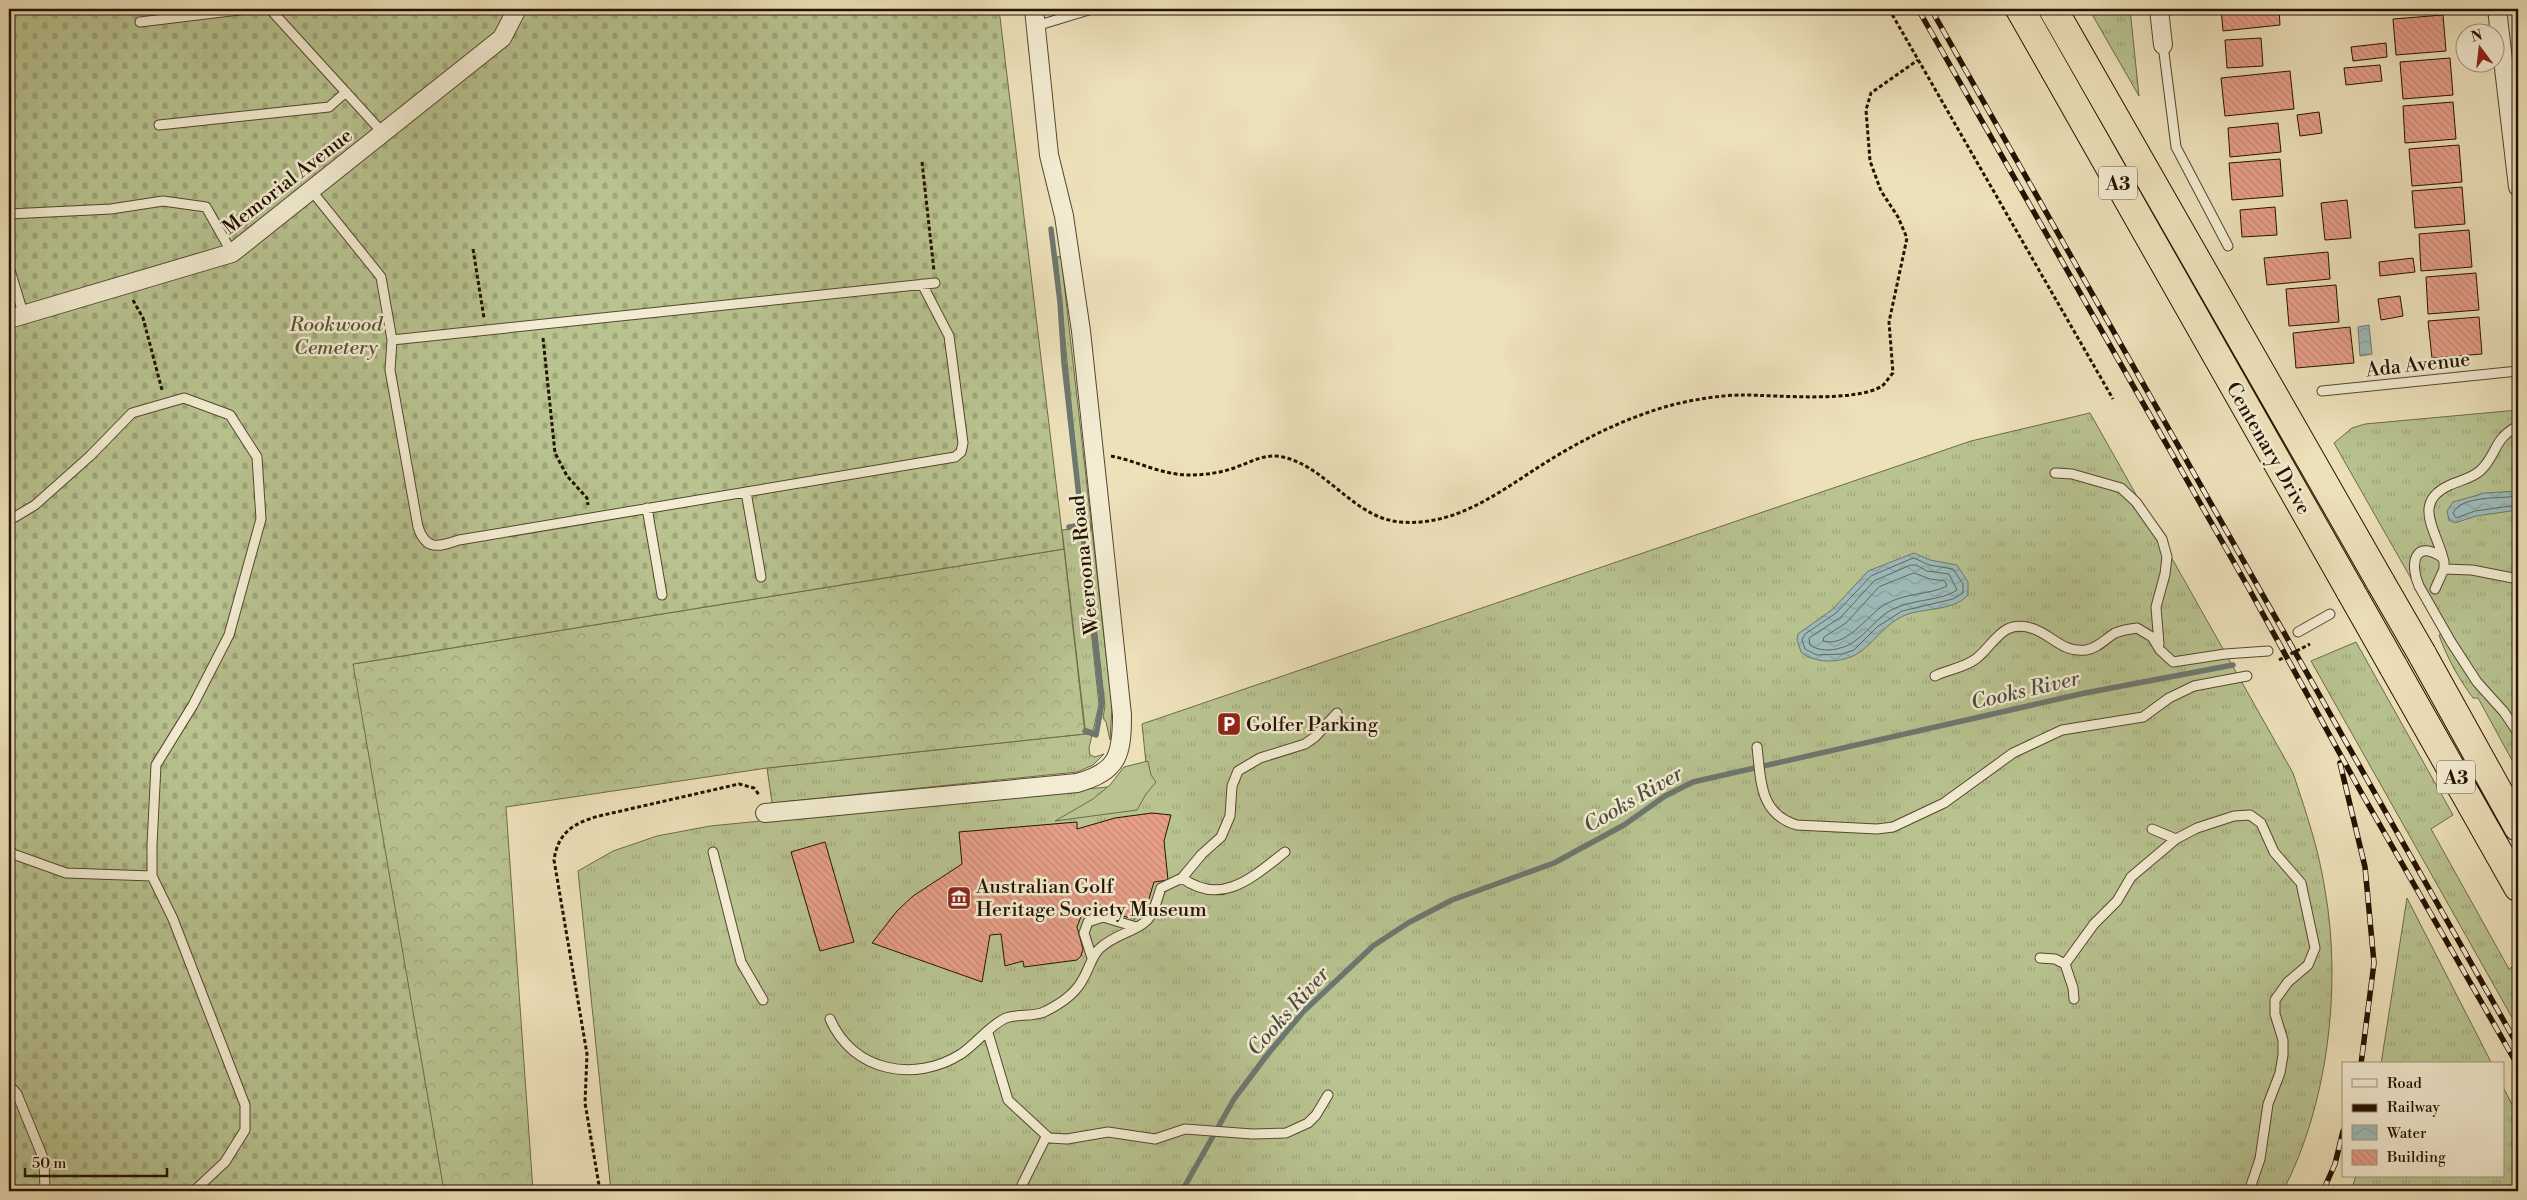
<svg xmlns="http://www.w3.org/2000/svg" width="2527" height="1200" viewBox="0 0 2527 1200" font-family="'Libre Bodoni',serif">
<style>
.grass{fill:url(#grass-tufts);stroke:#6e6a48}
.forest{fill:url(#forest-crowns);stroke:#6e6a48}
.cemetery{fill:url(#cemetery-stones);stroke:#6e6a48}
.garden{fill:#b8c390;stroke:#6e6a48}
.water{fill:url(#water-waves);stroke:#6d7770}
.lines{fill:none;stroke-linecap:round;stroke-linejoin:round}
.shore{stroke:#60665e;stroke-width:1}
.stream{stroke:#6d7770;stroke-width:5.5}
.building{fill:url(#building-back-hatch);stroke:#241201}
.lane-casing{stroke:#56462f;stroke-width:11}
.street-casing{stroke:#56462f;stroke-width:20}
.highway-casing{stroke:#241201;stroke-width:30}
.path{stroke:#241201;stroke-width:3;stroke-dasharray:4 2.5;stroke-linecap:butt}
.lane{stroke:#f3ecd2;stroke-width:9}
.street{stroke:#f3ecd2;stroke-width:18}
.highway{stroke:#ede1ba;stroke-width:28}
.rail-casing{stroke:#241201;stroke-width:5.5}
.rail{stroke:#f3ecd2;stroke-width:4;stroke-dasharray:11;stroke-linecap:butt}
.lane-bridge-casing{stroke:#56462f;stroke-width:11;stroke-linecap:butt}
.highway-bridge-casing{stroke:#241201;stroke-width:30;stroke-linecap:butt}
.lane-bridge{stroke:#f3ecd2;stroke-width:9}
.highway-bridge{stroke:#ede1ba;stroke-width:28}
.labels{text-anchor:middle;stroke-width:5;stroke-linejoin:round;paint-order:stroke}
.shield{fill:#f3ecd2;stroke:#625340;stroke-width:1}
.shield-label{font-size:19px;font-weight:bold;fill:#241201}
.street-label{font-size:20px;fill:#241201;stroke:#f3ecd2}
.park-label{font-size:20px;font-style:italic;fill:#585033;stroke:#f3ecd2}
.poi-label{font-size:20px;fill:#241201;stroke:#f3ecd2;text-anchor:start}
.water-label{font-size:21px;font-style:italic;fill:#4e4d42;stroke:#f3ecd2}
</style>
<defs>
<pattern id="grass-tufts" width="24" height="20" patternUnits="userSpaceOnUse" patternTransform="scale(1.25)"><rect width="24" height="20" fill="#b8c390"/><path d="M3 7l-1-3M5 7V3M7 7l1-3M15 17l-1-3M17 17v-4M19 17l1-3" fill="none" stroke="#9ea67a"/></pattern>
<pattern id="forest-crowns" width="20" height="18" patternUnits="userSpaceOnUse" patternTransform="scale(1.25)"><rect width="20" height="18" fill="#b8c390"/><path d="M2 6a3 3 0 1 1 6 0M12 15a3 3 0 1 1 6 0" fill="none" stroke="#9ea67a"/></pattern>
<pattern id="cemetery-stones" width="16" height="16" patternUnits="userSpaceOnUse" patternTransform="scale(1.25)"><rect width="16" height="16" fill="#b8c390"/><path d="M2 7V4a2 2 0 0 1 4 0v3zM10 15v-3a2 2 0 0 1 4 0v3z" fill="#9ea67a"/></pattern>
<pattern id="water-waves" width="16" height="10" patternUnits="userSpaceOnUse" patternTransform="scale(1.25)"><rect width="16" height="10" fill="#9dbbba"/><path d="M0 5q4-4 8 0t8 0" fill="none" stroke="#87a09e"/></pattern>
<pattern id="building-back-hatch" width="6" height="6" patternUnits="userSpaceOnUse" patternTransform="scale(1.25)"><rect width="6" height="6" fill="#e79f88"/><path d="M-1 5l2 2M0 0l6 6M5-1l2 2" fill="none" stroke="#c68874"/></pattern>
</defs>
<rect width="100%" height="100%" fill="#ede1ba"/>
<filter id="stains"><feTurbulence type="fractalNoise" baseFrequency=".004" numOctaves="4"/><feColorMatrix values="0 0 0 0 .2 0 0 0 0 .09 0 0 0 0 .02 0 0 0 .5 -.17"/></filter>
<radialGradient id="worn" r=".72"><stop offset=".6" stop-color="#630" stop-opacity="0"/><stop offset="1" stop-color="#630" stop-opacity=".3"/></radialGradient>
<path class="grass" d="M2089,9H2130L2139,96Z
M1061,256L1112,707L1110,740L1106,722L1103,718L1105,706L1086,536L1091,530L1090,522L1082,517L1057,257Z
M2518,410V771L2478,698H2473C2459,679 2447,658 2439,635L2442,633L2334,443L2352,428L2365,424Z
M2090,413L2293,773C2306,812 2319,850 2325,890C2342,986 2328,1105 2283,1191H611L578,871L613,851L657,836L710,826L1148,783L1142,724L1971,441Z
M1070,529L1081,536L1099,705L1093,731L1085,728L1062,530Z
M2356,642L2453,815L2431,829L2509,969L2518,963V1028L2311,661Z
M1085,734L1092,735L1089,748L1090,755L1095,757L1104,754L1093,765L1077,772L772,803L767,768Z
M2407,898L2492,1064H2381Z
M2503,1087L2518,1116V1191H2351L2356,1176H2503Z"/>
<path class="forest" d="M1064,549L1085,734L767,768L506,807L533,1191H358L353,664Z"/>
<path class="cemetery" d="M9,9H999L1064,549L353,664L444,1191H9Z"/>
<path class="garden" d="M1148,761L1151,775L1156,782L1146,794L1137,810L1055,821L1093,799L1110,785L1124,767Z"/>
<path class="water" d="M2369,325L2372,354L2360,356L2358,327Z
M2518,491V510L2476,516L2455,523L2449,520L2447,511L2453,502L2485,493Z
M1914,553L1930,560L1957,565L1968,582V595C1953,612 1923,607 1903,616C1882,626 1872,646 1855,655C1839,663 1815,664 1801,652L1797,640L1798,634L1833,609L1868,571Z"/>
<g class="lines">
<path class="shore" d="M2518,496C2501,499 2461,495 2453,513L2456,518L2475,511L2518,505
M1914,558L1929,565L1953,569L1963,584V593L1953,599L1902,611L1877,627L1854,650L1842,654L1817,655L1805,649L1802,640L1805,634L1836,613L1871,576Z
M1911,565H1916L1927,571L1949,574L1957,590C1942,601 1911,599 1891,610C1873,620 1860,644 1840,648C1831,651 1818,651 1810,645L1809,638L1841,617L1874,581Z
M1914,573L1930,579L1945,581L1947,586C1930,595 1906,592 1884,605C1866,617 1846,648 1823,641L1824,637L1846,623L1879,587Z"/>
<path class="stream" d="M1051,229L1060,302L1064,363L1102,703L1096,735L1085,731
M1069,527L1082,525
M1182,1191L1234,1099L1267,1055L1303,1012L1373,946L1408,923L1452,900L1554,863L1624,825L1665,796L1693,782L2085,693L2233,665"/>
</g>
<path class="building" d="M2221,9H2279L2280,25L2223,31Z
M2383,9H2422L2383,12Z
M2443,15L2446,51L2396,55L2393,19Z
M2261,38L2263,66L2227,68L2225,40Z
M2386,43L2387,57L2353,61L2351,47Z
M2450,58L2453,95L2403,99L2400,62Z
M2380,65L2382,81L2346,85L2344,68Z
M2290,71L2294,109L2225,116L2221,78Z
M2453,102L2456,139L2405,143L2403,106Z
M2319,112L2322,133L2300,136L2297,115Z
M2278,123L2281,152L2230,157L2228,128Z
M2459,145L2462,182L2412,186L2409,149Z
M2280,159L2283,196L2232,200L2229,163Z
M2462,187L2465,224L2415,228L2412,191Z
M2347,200L2351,238L2325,240L2321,203Z
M2275,207L2277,235L2242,237L2240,210Z
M2469,230L2472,267L2421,271L2419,234Z
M2328,252L2330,279L2267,285L2264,258Z
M2413,258L2415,272L2380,276L2379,262Z
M2476,273L2479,310L2428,314L2426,277Z
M2336,285L2339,322L2289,326L2286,289Z
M2400,296L2403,316L2381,320L2378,299Z
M2479,317L2482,354L2432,358L2428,321Z
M2350,327L2354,363L2296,368L2293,333Z
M1152,813L1171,815L1164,841L1168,880L1154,882L1146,909L1135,919L1097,910L1087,911L1082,914L1077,927L1083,949L1081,956L1077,960L1024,967L1023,961L1005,966L1001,934L990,935L982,982L872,943L897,911L913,896L962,864L959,832L1077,822V829L1115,818Z
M825,842L854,942L820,951L791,852Z"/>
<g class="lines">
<defs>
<path id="lane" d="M270,9L383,133
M140,22L247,9
M1036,26L1092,9
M2163,45L2176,147L2228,246
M159,125L329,107L346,92
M311,190L381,277L392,340L935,283
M9,214L111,209L163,201L206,207L232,253
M9,267L24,316
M392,340L390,370L418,527C426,551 438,547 459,540L955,457L961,452L963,443L949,336L922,284
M2322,391L2518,371
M2055,473L2072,474L2121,488L2136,502L2162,539L2167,557L2165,574L2156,607L2159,644
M746,492L761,577
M647,508L662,595
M9,518L15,517L35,505L90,456L132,413L184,398L230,415L257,457L261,519L229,635L193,705L156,765L152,845V876L173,919L245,1105V1130L225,1162L194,1191
M2444,569L2472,570L2518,579
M2419,586C2409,563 2415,538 2443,558
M2435,589L2444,569V562C2438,532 2410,503 2450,485C2461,480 2473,478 2481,470C2498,453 2493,439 2518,426
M2298,632L2330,614
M2451,642L2477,682L2504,712L2518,733
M1935,676C1948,669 1965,668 1977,658C1996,642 2003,618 2034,629C2053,636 2063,653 2086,650C2098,648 2105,639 2115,633C2122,630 2130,629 2137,628L2152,637L2160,650L2173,662L2225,654L2268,651
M1757,747C1761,780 1759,814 1797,825L1877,829L1893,827L1944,803L2013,753L2062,730L2143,717L2169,698L2194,686L2247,676
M2152,829L2176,839
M9,848L13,854L66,873L152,876
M713,852L741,962L763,1000
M1182,878C1222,907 1253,877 1285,852
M1092,958L1084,933L1088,922L1103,917L1136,927
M2040,958L2055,959L2065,964L2073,988L2074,999
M2065,964L2094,924L2117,901L2131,877L2176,839L2197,828L2234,816L2250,815L2261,823L2274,852L2301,883L2315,948L2308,965L2288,982L2275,1000V1014L2283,1040V1055L2280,1073L2268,1104L2260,1159L2249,1191
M830,1019C853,1072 915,1083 961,1054C976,1044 991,1024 1006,1018C1019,1013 1033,1018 1046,1011C1060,1004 1076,993 1083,979C1089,969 1091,958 1099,949C1115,934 1132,933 1145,922C1154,915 1157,899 1161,888L1182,878L1202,854L1221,837L1230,816L1232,786L1238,771L1260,758L1305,744L1315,737L1337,713
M988,1033L1008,1100L1049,1138L1067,1139L1108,1132L1155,1139L1185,1129L1252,1134L1286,1133L1308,1123L1316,1115L1328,1095
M9,1085L17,1094L44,1160L45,1191
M1022,1185L1046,1137"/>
<path id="street" d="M2159,9L2163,45
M2497,9L2518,187
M9,319L232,253L502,38L517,9
M765,813L1077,783C1118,772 1122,755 1122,715L1081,331L1064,216L1049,155L1034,9"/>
<path id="highway" d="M2020,9L2351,592
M2053,9L2381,583
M2422,654L2518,827
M2393,666L2518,887"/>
</defs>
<use href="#lane" class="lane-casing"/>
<use href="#street" class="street-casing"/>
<use href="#highway" class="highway-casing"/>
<path class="path" d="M1889,9L2113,399
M922,162L934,271
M473,249L484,318
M133,300L143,318L162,390
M543,338L555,453L567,476L587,498L588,505
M1111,456C1137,461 1162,475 1189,475C1204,475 1220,473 1234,468C1251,462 1265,453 1283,457C1327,467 1354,518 1400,522C1460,527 1505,487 1553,458C1589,436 1627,418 1668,406C1691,400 1719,395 1743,395C1776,395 1855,403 1882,386C1886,383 1889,377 1893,373L1889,322L1907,238L1898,217L1881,191L1870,161L1866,110L1871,93L1918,60
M2279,660L2310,644
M600,1191L585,1103L587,1054L554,860C558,832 574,823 599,816L739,784L754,788L760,796"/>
<use href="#lane" class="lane"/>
<use href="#street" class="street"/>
<use href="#highway" class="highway"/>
<defs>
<path id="rail" d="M1918,9L2248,587L2361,792L2518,1066
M1931,9L2518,1046
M2340,763L2365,867L2374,963L2361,1064
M2323,1191L2335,1164L2343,1131"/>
</defs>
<use href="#rail" class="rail-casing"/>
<use href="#rail" class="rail"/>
<defs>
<path id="lane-bridge" d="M2419,586L2451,642"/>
<path id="highway-bridge" d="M2381,583L2422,654
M2351,592L2393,666"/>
</defs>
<use href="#lane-bridge" class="lane-bridge-casing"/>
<use href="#highway-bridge" class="highway-bridge-casing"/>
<use href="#lane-bridge" class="lane-bridge"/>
<use href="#highway-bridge" class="highway-bridge"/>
</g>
<defs>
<symbol id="parking-square" viewBox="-11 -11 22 22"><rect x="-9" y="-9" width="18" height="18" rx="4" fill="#8f2418" stroke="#f3ecd2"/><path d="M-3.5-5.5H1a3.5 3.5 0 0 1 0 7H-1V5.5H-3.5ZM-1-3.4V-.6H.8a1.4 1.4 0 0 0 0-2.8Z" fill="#fff"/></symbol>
<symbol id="museum-square" viewBox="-11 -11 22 22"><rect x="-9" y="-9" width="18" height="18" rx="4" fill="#8f2418" stroke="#f3ecd2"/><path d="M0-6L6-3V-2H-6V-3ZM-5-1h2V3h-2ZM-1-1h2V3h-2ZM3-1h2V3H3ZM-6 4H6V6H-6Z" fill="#fff"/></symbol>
</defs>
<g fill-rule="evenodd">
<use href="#parking-square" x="1215" y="710" width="28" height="28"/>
<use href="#museum-square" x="945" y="884" width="28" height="28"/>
</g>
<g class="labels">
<g class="shield">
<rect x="2099" y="166.5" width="38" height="33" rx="4"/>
<rect x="2437" y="760.5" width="38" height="33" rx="4"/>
</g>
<g class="shield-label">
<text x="2118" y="190">A3</text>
<text x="2456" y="784">A3</text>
</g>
<g class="street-label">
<text transform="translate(287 181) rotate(-38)" y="7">Memorial Avenue</text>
<text transform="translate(2418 364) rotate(-6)" y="7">Ada Avenue</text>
<text transform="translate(2269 448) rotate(60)" y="7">Centenary Drive</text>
<text transform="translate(1084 565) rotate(-96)" y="7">Weeroona Road</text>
</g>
<g class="park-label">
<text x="336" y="331">Rookwood<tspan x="336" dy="23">Cemetery</tspan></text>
</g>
<g class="poi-label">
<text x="1246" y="731">Golfer Parking</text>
<text x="976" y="893">Australian Golf<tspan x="976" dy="23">Heritage Society Museum</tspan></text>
</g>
<g class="water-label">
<text transform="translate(2025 690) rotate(-13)" y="7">Cooks River</text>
<text transform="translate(1633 799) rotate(-30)" y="7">Cooks River</text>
<text transform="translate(1288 1011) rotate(-48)" y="7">Cooks River</text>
</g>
</g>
<rect width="2527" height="1200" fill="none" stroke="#ede1ba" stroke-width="30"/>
<rect x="10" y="10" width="2507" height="1180" fill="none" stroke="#241201" stroke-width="2.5"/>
<rect x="15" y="15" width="2497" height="1170" fill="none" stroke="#241201"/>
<rect x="2342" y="1062" width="162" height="115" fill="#f3ecd2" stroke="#a0957e"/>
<rect x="2352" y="1079" width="25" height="8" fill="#f3ecd2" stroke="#a0957e"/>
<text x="2387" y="1088" font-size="15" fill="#241201">Road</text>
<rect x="2352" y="1104" width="25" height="8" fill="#241201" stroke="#a0957e"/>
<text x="2387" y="1112" font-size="15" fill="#241201">Railway</text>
<rect x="2352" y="1125" width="25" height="15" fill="url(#water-waves)" stroke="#a0957e"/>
<text x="2387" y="1138" font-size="15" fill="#241201">Water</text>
<rect x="2352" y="1150" width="25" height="15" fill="url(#building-back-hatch)" stroke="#a0957e"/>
<text x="2387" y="1162" font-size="15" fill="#241201">Building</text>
<g transform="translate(2480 48) rotate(345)"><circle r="24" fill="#f3ecd2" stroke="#a0957e"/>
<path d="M0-4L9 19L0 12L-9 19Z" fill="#8f2418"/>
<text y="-8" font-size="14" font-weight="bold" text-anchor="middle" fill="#241201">N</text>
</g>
<path d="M25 1168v8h142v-8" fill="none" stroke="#241201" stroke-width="2.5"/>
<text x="32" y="1168" font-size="15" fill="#241201" stroke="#f3ecd2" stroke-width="4" paint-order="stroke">50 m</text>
<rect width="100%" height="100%" filter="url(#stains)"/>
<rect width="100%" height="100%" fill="url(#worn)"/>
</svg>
